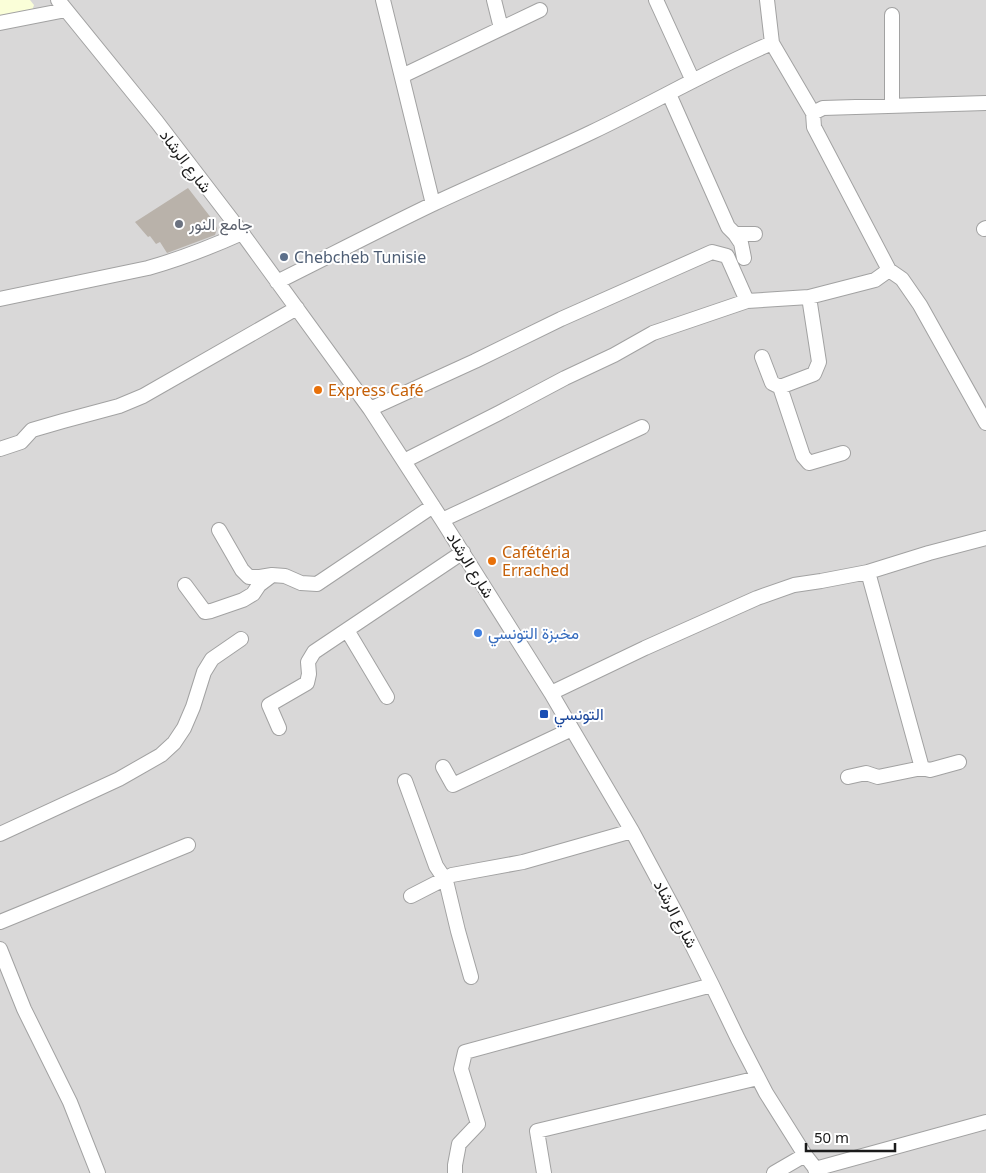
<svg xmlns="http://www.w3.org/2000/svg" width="986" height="1173" viewBox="0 0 986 1173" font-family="'Noto Sans',Vazirmatn,sans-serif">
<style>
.residential{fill:#d9d8d8}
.education{fill:#fafed8}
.building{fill:#b9b2aa}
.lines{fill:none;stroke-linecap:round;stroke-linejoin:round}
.minor-casing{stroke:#a2a2a2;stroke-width:16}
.minor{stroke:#fff;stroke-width:14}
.worship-dot{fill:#6b7280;stroke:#fff;stroke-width:2}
.service-dot{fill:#5c6f8a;stroke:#fff;stroke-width:2}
.food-dot{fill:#e8710a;stroke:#fff;stroke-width:2}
.shop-dot{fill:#3f7fe0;stroke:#fff;stroke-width:2}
.transit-dot{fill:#1a4fb4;stroke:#fff;stroke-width:2}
.labels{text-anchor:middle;stroke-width:4;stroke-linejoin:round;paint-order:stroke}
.street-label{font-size:16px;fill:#1b1b1b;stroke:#fff}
.worship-label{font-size:16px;fill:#5b616d;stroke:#fff;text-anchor:start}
.service-label{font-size:16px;fill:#4e5e75;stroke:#fff;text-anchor:start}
.food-label{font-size:16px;fill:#c56008;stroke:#fff;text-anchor:start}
.shop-label{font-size:16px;fill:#366cbe;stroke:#fff;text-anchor:start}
.transit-label{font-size:16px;fill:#164399;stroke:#fff;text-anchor:start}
</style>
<rect width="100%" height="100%" fill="#eceae1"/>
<path class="residential" d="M0,0H986V1173H0Z"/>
<path class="education" d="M0,0H30L34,5L32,11L0,18Z"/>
<path class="building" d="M188,188L215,223L217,229L215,235L167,253L160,242L156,244L150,236L148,237L135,222Z"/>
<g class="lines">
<defs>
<path id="minor" d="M58,0L157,122L242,233L370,409L442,520L551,693L572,729L632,831L677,915L712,985L738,1039L766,1093L805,1155L819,1173
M383,0L433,204
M494,0L501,28
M656,0L693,81
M767,0L772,43
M0,23L66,10
M402,76L540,10
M669,94L728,227L735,234H755
M892,106V15
M813,113L814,127L889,270L902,279L920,305L986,423
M984,229L986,228
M735,234L741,243L744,258
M277,282C329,256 381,229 433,204C486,179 540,157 592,132C653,103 711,69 772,43L813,113L823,108L986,103
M809,297L819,362L814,374L780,387L803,456L809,463L843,453
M0,299L148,268C180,259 211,247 242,233
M762,357L772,383L780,387
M370,409L475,361L561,319L712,252L727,256L747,301L809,297L875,280L889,270
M0,449L21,442L32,430L63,421L119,406L143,396L297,308
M404,461L499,413L565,378L614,355L653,333L747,301
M442,520L642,427
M219,530L242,570L249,577H260L272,575L285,576L301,583L317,584L433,506
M185,585L205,612L211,611L243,600L253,594L259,585L271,576
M347,630L387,697
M551,693L645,648L757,598L794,585L821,581L868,572L929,553L986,538
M279,728L269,705L307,683L309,674L308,662L314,652L463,552
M443,767L453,785L572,729
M922,768L930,770L959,762
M848,777L866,773L878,777L922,768L868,572
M405,781L436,866L444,878L447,885L458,931L471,977
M0,834L119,779L161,755L174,743L184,728L193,707L204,672L212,659L241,639
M411,896L452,875L523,862L632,831
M0,922L188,845
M0,949L24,1009L70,1102L98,1173
M815,1169L986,1122
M455,1173V1165L459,1144L478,1124L461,1069L465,1052L712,985
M544,1173L537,1131L758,1078
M774,1173L805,1155"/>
</defs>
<use href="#minor" class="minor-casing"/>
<use href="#minor" class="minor"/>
</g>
<circle class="worship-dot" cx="179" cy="224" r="5"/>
<circle class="service-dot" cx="284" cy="257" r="5"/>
<g class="food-dot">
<circle cx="318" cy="390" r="5"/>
<circle cx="492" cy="561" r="5"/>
</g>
<circle class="shop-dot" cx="478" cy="633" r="5"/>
<rect class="transit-dot" x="539" y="709" width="10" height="10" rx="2.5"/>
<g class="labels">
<g class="street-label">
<text transform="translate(186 161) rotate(53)" y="6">شارع الرشاد</text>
<text transform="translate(471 565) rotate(58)" y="6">شارع الرشاد</text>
<text transform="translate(676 914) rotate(62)" y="6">شارع الرشاد</text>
</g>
<g class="worship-label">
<text x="189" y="230">جامع النور</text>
</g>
<g class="service-label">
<text x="294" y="263">Chebcheb Tunisie</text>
</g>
<g class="food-label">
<text x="328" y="396">Express Café</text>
<text x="502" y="558">Cafétéria<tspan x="502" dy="18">Errached</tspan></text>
</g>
<g class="shop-label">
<text x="488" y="639">مخبزة التونسي</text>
</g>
<g class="transit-label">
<text x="554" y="720">التونسي</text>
</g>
</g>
<path d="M806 1143v8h89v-8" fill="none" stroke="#1b1b1b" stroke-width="2.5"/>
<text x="814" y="1143" font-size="15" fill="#1b1b1b" stroke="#ffffff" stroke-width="4" paint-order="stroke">50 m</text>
</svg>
